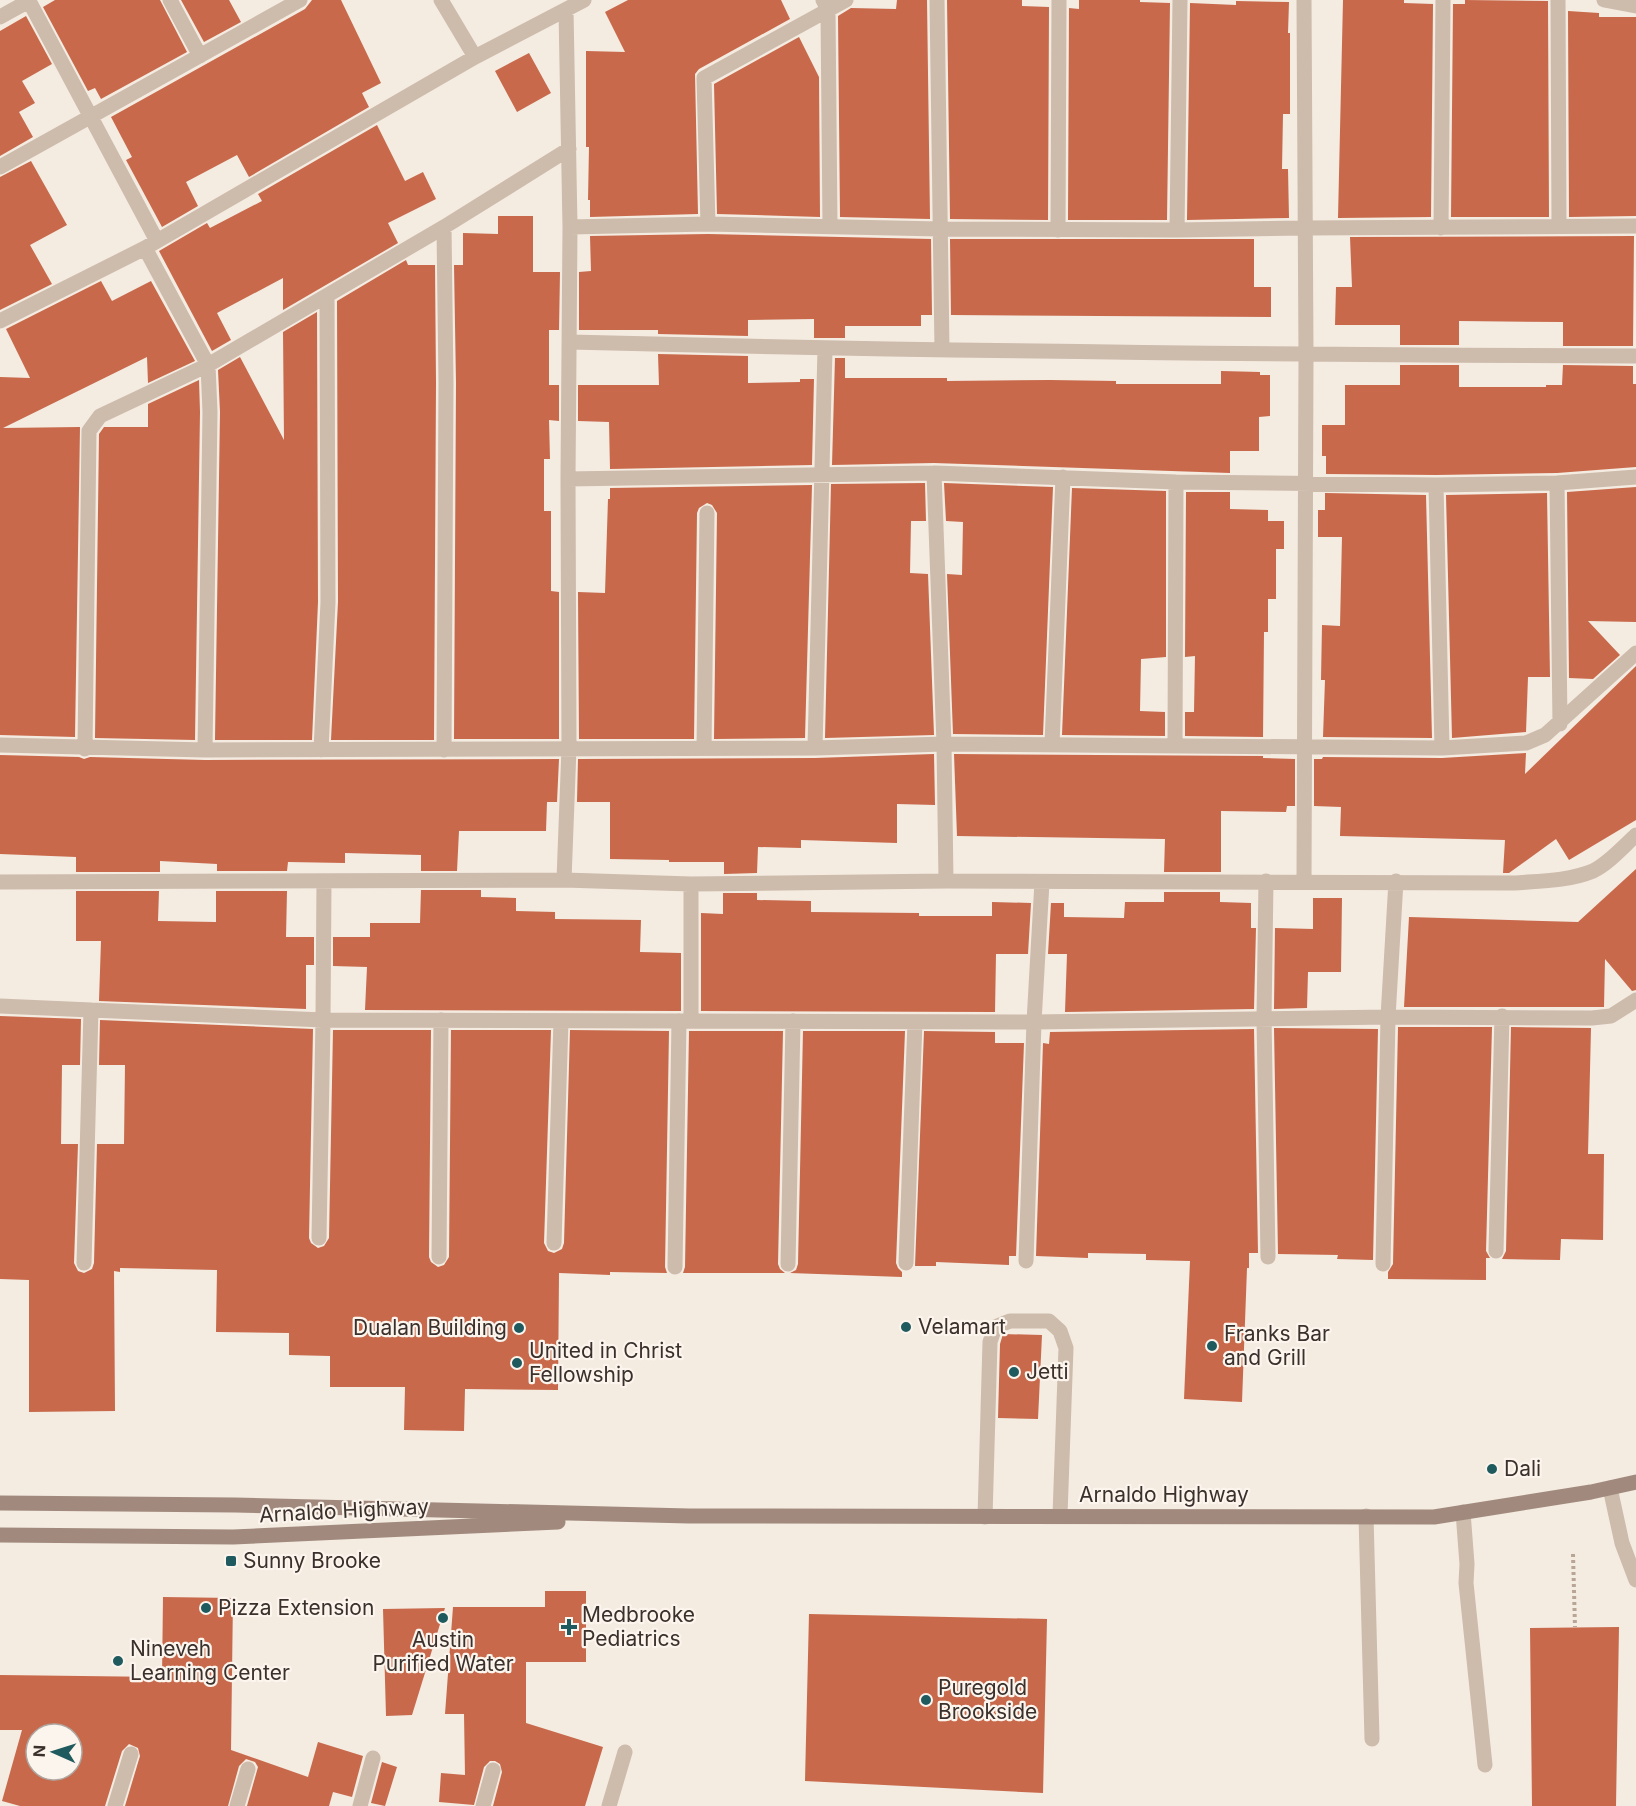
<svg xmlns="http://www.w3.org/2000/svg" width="1636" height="1806" viewBox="0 0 1636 1806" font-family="Inter,sans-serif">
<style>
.building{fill:#c8694b;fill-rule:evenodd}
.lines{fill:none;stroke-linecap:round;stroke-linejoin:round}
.path{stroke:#b9a596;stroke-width:4;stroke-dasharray:3 3;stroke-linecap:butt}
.lane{stroke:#cdbbac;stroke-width:15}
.street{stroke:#cdbbac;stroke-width:15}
.secondary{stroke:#a18a7d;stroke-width:15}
.poi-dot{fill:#1f5a5e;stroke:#fbf5ee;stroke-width:2}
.labels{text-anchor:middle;stroke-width:4.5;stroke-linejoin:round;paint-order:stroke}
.poi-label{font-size:21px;fill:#3b302b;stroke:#fbf5ee;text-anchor:start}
.street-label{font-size:21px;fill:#3b302b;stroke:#fbf5ee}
</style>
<rect width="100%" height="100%" fill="#f4ebe1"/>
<path class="building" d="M55,0H160L187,52L101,99L95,88L88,91L43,7Z
M181,0H229L241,22L204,42Z
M312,0H341L381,83L362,93L369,107L249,177L237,155L186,182L198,206L162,227L126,160L132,157L111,117L305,9Z
M628,0H781L790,19L699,69L695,74L698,214L590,217V200H588L589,147H586V51L625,52L605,12Z
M897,0H927L930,219L840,217L838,16L851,8L896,9Z
M947,0H1022V6L1049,7L1048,220L950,219Z
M1079,0H1140V2L1170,3L1167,220H1068L1069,8L1079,9Z
M1343,0H1404V3L1433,4L1431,217L1338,218Z
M1465,0L1548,1L1549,217H1451L1453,4H1465Z
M1236,1L1289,2L1288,33H1290V114H1283L1282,169H1288L1289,218L1187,220L1190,3L1236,5Z
M1568,11L1599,13V17H1636V216L1569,217Z
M26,16L52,64L22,81L35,103L19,112L33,137L0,156V31Z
M799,37L819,77L820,217L717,214L714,84Z
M529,53L551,93L517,112L495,71Z
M377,125L405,181L423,172L436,199L388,223L398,243L283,310V278L217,313L231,340L212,351L159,251L207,223L210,228L262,201L258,194Z
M31,161L67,225L30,245L52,284L0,310V177Z
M498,216H533V272H560L559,330H549V385H559V421L549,420L550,459H544V511H551V591L559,592V739H454L456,383L454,265H463V233L498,234Z
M708,234L931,239L932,315H921V326H845V338H814V319L748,320V336L658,334V330H579V272L591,271L590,236Z
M1634,236L1633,346H1563V322L1459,321V345H1400V325H1335L1336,287H1352L1350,237Z
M950,239H1254V287H1271V317L951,315Z
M406,260L408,265H435L436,383L434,740H331L338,602L337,301Z
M101,281L112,301L151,281L195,361L148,383L147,357L3,428L80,427L75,737L0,735V377L30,378L6,329Z
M317,312L318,602L312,740H215L220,412L218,370L240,357L284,440L283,332Z
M658,354L748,356V383L800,382V379H814L812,465L610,469L609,422L578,421V385H659Z
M835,358H845V378H947V381L1050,380L1116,381V384H1221V371L1260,372V375H1270V416L1259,417V451H1230V473L934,463L832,465Z
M1400,365H1459V387H1546V385H1562L1563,365L1633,366V384H1636V467L1557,473L1436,475L1326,474V456H1322V425H1345V385H1400Z
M199,380L200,412L195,740L95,738L99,434L104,427H148V404Z
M925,483L926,521H911L910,573L928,574L934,735L825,738L831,484Z
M944,483L1053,487L1043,735L953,734L947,574L962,575L963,522L946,521Z
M812,485L805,738L714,739L717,513L712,505L707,503L699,508L697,513L694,739H579L578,592L605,593L608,499H610V488Z
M1636,487V622L1588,621L1620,655L1593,679L1569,678L1567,492Z
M1072,488L1166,491V657L1141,659L1140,711L1165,712V736L1062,735Z
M1186,492H1230V509L1268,510V521H1284V549H1276V599H1268V632H1264L1263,737L1185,736V712H1194L1195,656L1185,657Z
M1325,493L1426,495L1432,738L1323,737L1325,680H1321L1322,625L1340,626L1342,537H1318V510H1325Z
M1547,493L1550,677H1528L1526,732L1452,738L1446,495Z
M1636,666V820L1569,860L1556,839L1509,873H1503L1505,840L1340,836L1341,807L1314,806V759H1322L1323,757L1442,758L1526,753L1525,774Z
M934,754L935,805L897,804V843L801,840V848L758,847L757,873L724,874V862H669V860L610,859V802H577L578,759L815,758Z
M954,754L1263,756V758L1295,759V806H1287L1286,812L1221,811V872H1164L1165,839L957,836Z
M0,755L79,757L84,759L90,757L205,760L559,759L557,802H547L546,831H459L457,871H421V855L345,853V863L288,862L287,871H217V864L160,861V872H76V857L0,854Z
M1636,869V990L1632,991L1605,959L1604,1007H1404L1409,917L1578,922Z
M421,890H481V897L516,898V911L555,912V919L641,920L640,952L681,953V1011L365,1010L367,967L333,966V937H370V923H420Z
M76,891H159L158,921L216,922V891H287L286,937H314V965H306V1009L99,1001L101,941H76Z
M1164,892H1220V902L1251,903V928H1256L1254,1009L1065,1012L1067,954H1048L1051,903H1064V917L1124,918L1125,902H1164Z
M723,893H757V900L811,901V912L919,913V916H992V902L1031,903L1028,954H996L995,1012L701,1011V913L723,914Z
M1313,898H1342L1341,972H1308L1307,1008L1274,1009L1275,928L1313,929Z
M0,1016L81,1019L80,1065H62L61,1144H78L74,1263L78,1271L84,1273L92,1269L94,1263L97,1144H124L125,1065H99L100,1020L313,1029L309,1238L311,1243L318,1248L324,1246L329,1238L333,1030H431L429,1257L431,1262L438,1267L444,1265L449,1257L451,1030H551L544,1243L548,1251L554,1253L562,1249L564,1243L570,1030L669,1031L665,1267L667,1273L610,1272V1275L559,1273L558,1390L465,1389L464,1431L404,1430L405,1387H330V1356L289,1355V1333L216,1332L217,1270L120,1268V1272L114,1271L115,1411L29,1412V1280L0,1279Z
M1398,1027H1492L1486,1251L1490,1258H1486V1280L1388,1279V1272L1393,1264Z
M1511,1027L1591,1028L1588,1154H1604L1603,1240L1561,1239L1560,1260L1502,1259L1506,1251Z
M1274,1028L1378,1029L1373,1260L1337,1259L1338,1255L1278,1254Z
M1254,1029L1258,1253H1249V1268H1247L1242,1402L1184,1399L1190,1261L1146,1260V1254L1088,1253V1258L1036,1256L1043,1043L1049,1044L1050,1032Z
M689,1031H783L778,1264L780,1269L785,1273H683L685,1267Z
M803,1031H905L896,1263L898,1268L902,1272V1277L790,1273L796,1270L798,1264Z
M924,1031L995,1032V1043H1024L1016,1256H1009V1265L936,1262V1266H915Z
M1003,1334L1042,1335L1038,1419L998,1418L1000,1344Z
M545,1591H586V1662H526V1723L603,1747L585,1806H493L502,1772L500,1764L495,1761H490L484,1767L474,1805L439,1802L441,1773L465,1775L464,1714H445L453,1607H545Z
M163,1597L233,1598L231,1750L308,1777L318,1742L363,1756L352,1797L333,1792L329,1806H247L258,1767L255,1762L246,1759L239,1766L228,1806H125L140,1756L138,1748L129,1744L122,1751L105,1806H20L2,1801L22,1730H0V1675L162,1677ZM36,1734H72V1770H36Z
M445,1608L412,1715L386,1716L383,1609Z
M809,1614L1047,1619L1043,1793L805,1781Z
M1619,1627L1616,1806H1532L1530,1628Z
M382,1762L397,1767L385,1806L371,1803Z"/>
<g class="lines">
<path class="path" d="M1573,1554L1575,1627"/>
<path class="lane" d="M1610,1488L1622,1543L1636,1580
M1463,1512L1467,1564L1466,1583L1485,1765
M1366,1516L1372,1739
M985,1517L990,1342L995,1327L1010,1321H1049L1060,1331L1066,1348L1060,1515"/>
<path class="street" d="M170,0L200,56
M441,0L475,57
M823,0L828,10L846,0
M937,0L942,350
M1304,0L1306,355L1304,881
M1558,0L1559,225
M1604,0L1636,6
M0,17L29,1L157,241
M0,167L300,0
M708,224L704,78L828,10L830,226
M570,227L708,224L940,229L1177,230L1304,228L1636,226
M1441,228L1443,0
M1058,230L1059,0
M1177,230L1180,0
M145,248L208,365L210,412L205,750
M0,321L145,248L475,57L584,0
M570,342C925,351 1281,355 1636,356
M934,473L944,744L946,881
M568,479L934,473L1176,482L1436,485L1557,483L1636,477
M1557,483L1560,724
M1436,485L1442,748
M1052,744L1063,477
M0,745L205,750L815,748L944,744L1442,748L1526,743L1545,735L1636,653
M1175,746L1176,482
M704,748L707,513
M815,748L825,349
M85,749L89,431L100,416L208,365L444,227L569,149
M321,750L328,602L327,296
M444,750L446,383L444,227
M564,880L569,748L568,479L570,227L566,10
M1266,881L1264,1018L1268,1257
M0,882L564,880L691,884L946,881L1514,883C1540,881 1569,881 1593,871C1609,863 1623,847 1636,835
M0,1006L91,1010
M691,1021V884
M319,1238L323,1020L324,881
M554,1243L561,1021
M1496,1251L1502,1016
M439,1257L441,1020
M1026,1261L1034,1022L1042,882
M84,1263L91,1010L323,1020L1034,1022L1388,1017L1592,1018L1611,1016L1636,1000
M906,1263L915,1022
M788,1264L793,1021
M1383,1264L1388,1017L1396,881
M675,1267L679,1021
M115,1806L131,1754
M237,1806L248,1769
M360,1806L373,1758
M483,1806L493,1770
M609,1806L625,1752"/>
<path class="secondary" d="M0,1503L235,1505L689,1516L1434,1517L1591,1492L1636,1482
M0,1535L233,1537L558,1522"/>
</g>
<g class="poi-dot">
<circle cx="906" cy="1327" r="6"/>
<circle cx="519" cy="1328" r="6"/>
<circle cx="1212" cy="1346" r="6"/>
<circle cx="517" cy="1363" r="6"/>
<circle cx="1014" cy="1372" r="6"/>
<circle cx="1492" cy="1469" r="6"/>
<rect x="225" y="1555" width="12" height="12" rx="3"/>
<circle cx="206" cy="1608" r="6"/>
<circle cx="443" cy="1618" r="6"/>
<path d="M566 1618h6v6h6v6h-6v6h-6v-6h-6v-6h6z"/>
<circle cx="118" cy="1661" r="6"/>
<circle cx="926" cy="1700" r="6"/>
</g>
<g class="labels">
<g class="poi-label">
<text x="918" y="1334">Velamart</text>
<text x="507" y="1335" text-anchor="end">Dualan Building</text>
<text x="1224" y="1341">Franks Bar<tspan x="1224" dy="24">and Grill</tspan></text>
<text x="529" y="1358">United in Christ<tspan x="529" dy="24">Fellowship</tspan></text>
<text x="1026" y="1379">Jetti</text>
<text x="1504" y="1476">Dali</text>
<text x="243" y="1568">Sunny Brooke</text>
<text x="218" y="1615">Pizza Extension</text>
<text x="582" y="1622">Medbrooke<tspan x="582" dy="24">Pediatrics</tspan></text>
<text x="443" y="1647" text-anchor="middle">Austin<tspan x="443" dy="24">Purified Water</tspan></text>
<text x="130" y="1656">Nineveh<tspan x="130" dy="24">Learning Center</tspan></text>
<text x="938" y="1695">Puregold<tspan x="938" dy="24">Brookside</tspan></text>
</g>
<g class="street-label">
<text x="1164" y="1502">Arnaldo Highway</text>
<text transform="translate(344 1511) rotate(-3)" y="7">Arnaldo Highway</text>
</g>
</g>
<g transform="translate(54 1752) rotate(273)"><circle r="28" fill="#fbf5ee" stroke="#aea6a0" stroke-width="1.5"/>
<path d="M0-4.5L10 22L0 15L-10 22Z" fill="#1f5a5e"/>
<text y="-9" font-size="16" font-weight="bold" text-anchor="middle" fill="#3b302b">N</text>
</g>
</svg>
